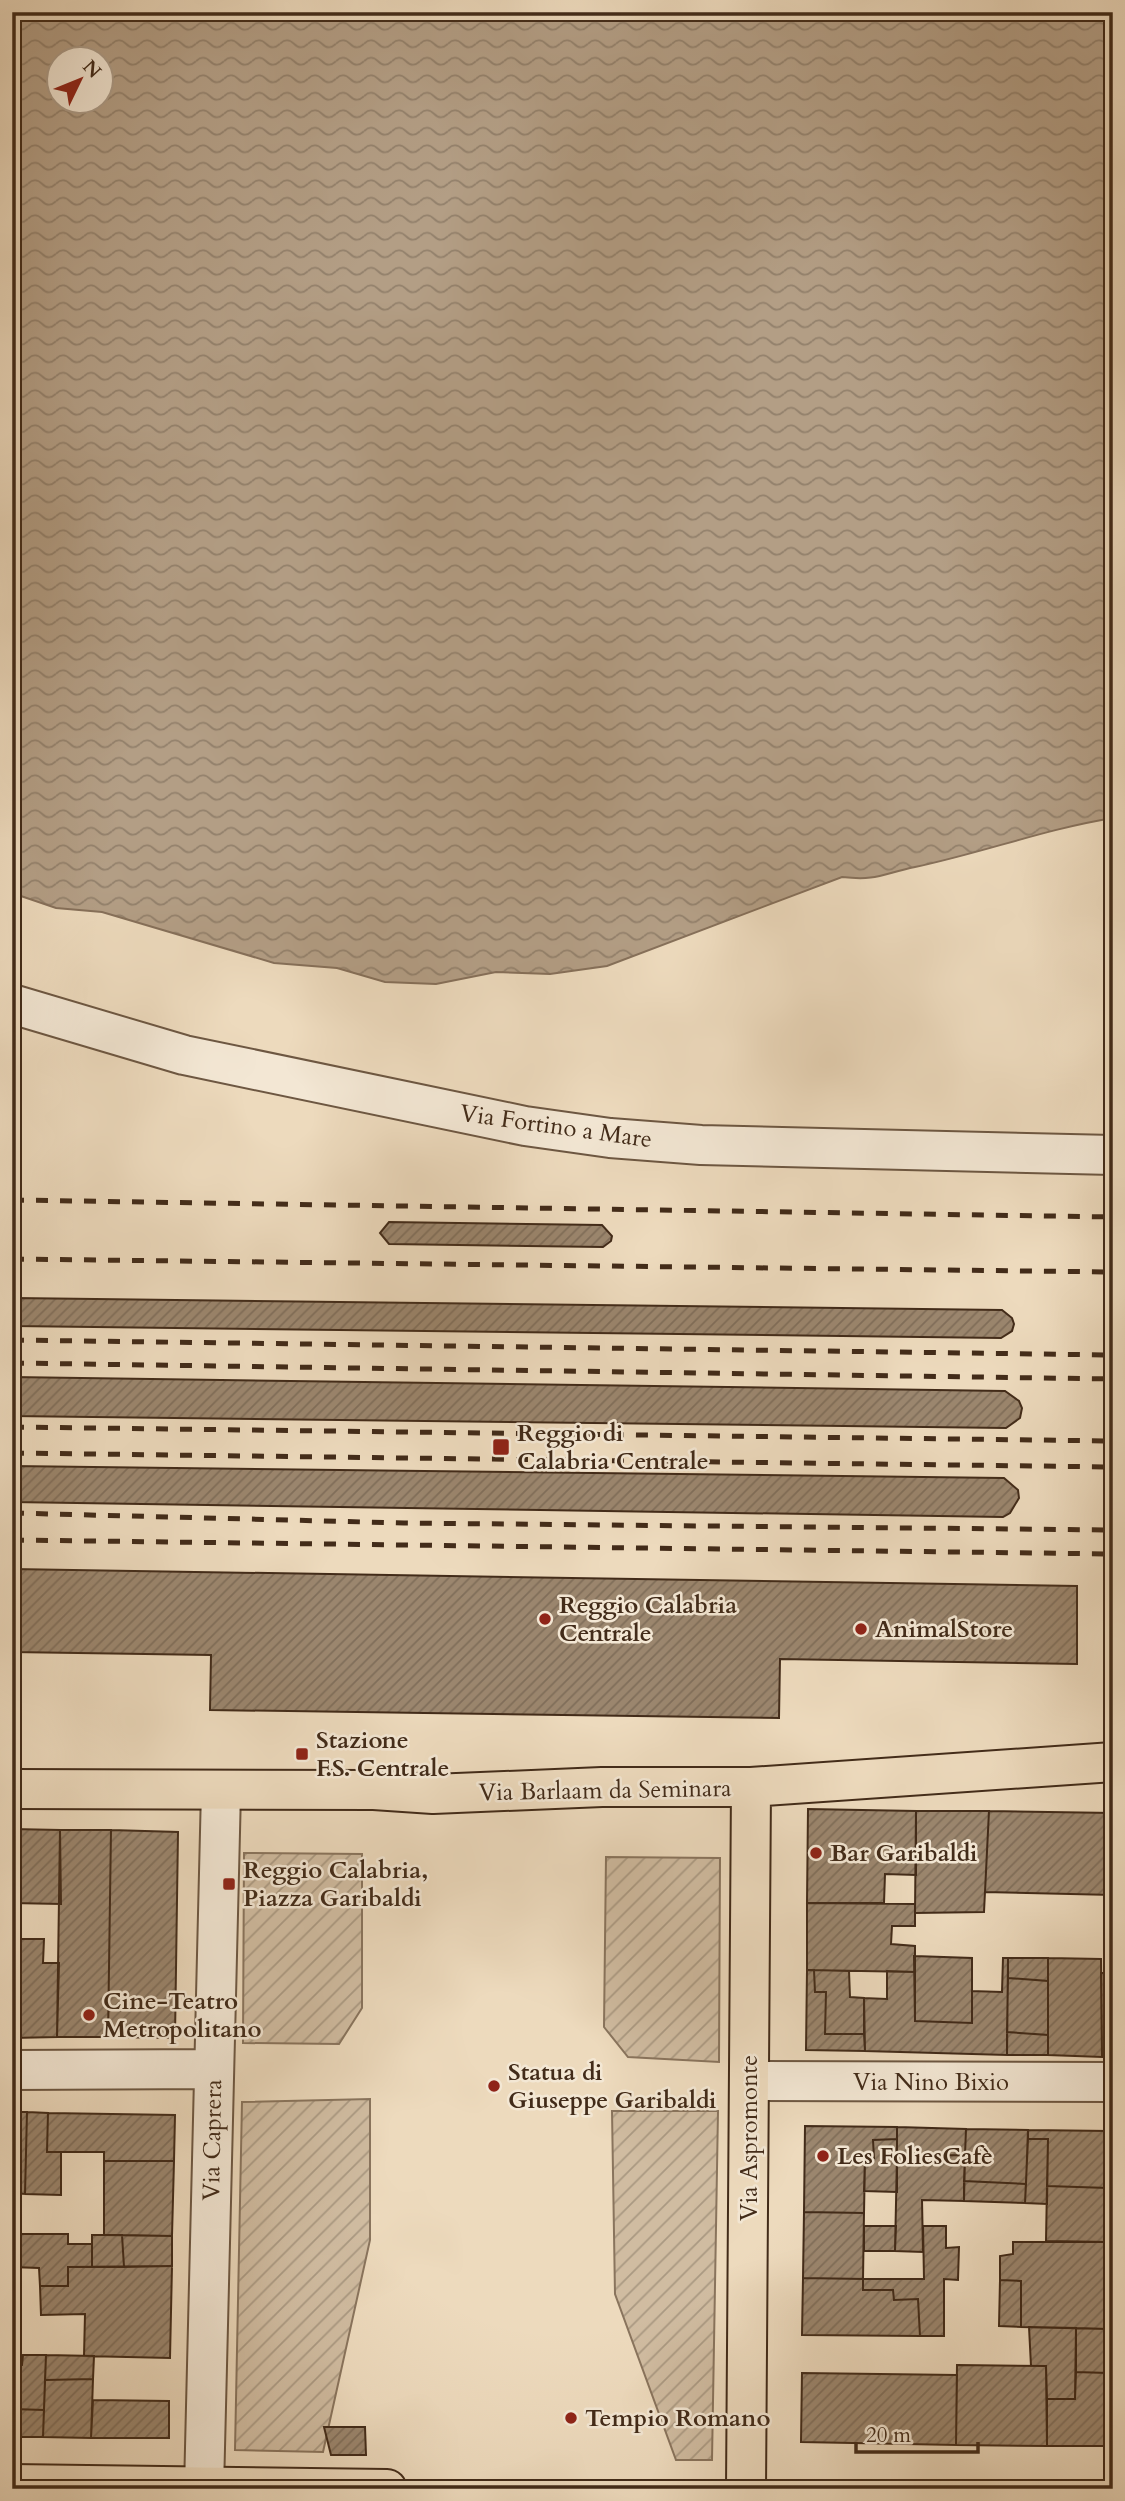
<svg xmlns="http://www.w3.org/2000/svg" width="1125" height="2501" viewBox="0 0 1125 2501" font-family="Cardo,serif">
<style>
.garden{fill:url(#garden-furrows);stroke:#89745d;stroke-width:2}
.water{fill:url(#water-waves);stroke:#86705a;stroke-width:2;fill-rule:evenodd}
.building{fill:url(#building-hatch);stroke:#422b19;stroke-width:2}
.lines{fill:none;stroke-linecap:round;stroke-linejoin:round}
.minor-casing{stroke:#6d5742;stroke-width:42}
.major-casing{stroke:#422b19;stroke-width:42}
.minor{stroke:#f3e7d4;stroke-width:38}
.major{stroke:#eddabd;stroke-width:38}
.rail{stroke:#422b19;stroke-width:5;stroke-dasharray:12 12;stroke-linecap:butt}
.poi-dot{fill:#8f2418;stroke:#f3e7d4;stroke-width:2.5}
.labels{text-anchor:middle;stroke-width:5;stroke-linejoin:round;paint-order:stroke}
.street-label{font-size:24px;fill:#422b19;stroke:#f3e7d4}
.poi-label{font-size:24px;font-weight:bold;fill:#422b19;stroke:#f3e7d4;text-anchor:start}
</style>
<defs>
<pattern id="garden-furrows" width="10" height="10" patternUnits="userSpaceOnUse" patternTransform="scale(1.75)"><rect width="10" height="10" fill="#d0bca1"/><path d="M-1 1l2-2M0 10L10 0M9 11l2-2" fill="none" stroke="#aa9982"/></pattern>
<pattern id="water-waves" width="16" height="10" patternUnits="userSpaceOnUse" patternTransform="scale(1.75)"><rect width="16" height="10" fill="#b39e85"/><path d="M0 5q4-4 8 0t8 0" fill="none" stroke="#93816c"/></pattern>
<pattern id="building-hatch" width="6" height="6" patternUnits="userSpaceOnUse" patternTransform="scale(1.75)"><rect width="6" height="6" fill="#9b866e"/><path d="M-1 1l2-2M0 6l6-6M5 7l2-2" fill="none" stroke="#806e5a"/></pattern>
</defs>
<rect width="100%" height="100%" fill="#eddabd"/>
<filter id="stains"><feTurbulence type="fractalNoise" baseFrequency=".00286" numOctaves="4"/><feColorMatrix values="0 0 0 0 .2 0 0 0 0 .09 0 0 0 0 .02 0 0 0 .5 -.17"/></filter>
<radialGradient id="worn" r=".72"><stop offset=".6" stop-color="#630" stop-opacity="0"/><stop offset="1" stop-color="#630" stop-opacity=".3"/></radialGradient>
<path class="garden" d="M244,1853L362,1854V2008L339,2044L243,2043Z
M606,1857L720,1858L719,2062L628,2057L604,2027Z
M370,2099V2240L323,2452L235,2450L242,2102Z
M612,2111H718L712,2460H676L615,2294Z"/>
<path class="water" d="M12,12H1113V818C1045,829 982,853 915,867C882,874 877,881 842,877L607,966L550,974L496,972L436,984L385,982L337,968L274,963L102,912L56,908L12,893ZM60,60H102V102H60Z"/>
<path class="building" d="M389,1222L602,1225L612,1236L611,1241L603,1247L389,1244L380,1233Z
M15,1298L1002,1310L1012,1318L1014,1324L1012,1331L1001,1338L14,1326L12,1299Z
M12,1377L1005,1391L1019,1401L1022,1408L1020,1418L1006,1428L12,1416Z
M12,1466L1004,1478L1018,1490L1019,1498L1010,1513L1003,1517L12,1502Z
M12,1569L1077,1586V1664L780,1659L779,1718L210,1710L211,1655L12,1652Z
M808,1809L916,1811V1875L885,1874L884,1903H807Z
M916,1811H989L984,1912L915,1913Z
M989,1811L1113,1813V1895L985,1892Z
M12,1829L60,1830L61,1904L12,1903Z
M60,1830H111L108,2037H57Z
M111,1830L178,1832L175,2038L108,2037Z
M807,1903L915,1904V1926H892L891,1944L915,1946V1972L807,1970Z
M13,1939H44L43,1963H59L57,2037L12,2038Z
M914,1956L972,1958V2023L915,2021Z
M1003,1958H1008L1007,2055L865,2051L864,1998L887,1999V1971L915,1972V2021L972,2023V1991L1002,1992Z
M1008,1958H1048V1981L1008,1978Z
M1048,1958L1101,1959L1102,2057L1048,2055Z
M807,1970H814L815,1992H826L825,2034H864L865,2051L806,2050Z
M814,1970L849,1971L850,1997L864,1998V2034H825L826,1992H815Z
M1101,1973H1113V2057H1102Z
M1008,1978L1048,1981V2035L1007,2032Z
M1007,2032L1048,2035V2055H1007Z
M12,2112H27L25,2194L12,2193Z
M27,2112L48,2113L47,2152H61V2195L25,2194Z
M48,2113L175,2115L174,2161H104V2152H47Z
M805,2126L897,2127V2139L873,2140L874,2158H865L864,2213L804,2212Z
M897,2127L966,2129L965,2155L897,2156Z
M966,2129L1028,2130L1026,2184L964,2181Z
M1028,2130L1109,2131L1108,2188L1047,2186L1048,2139H1028Z
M897,2139V2192L864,2191L865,2158H874L873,2140Z
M1028,2139H1048L1047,2204L1025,2203Z
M965,2155L964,2201L922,2200L923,2252L895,2251L897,2156Z
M104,2161H174L172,2236L104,2235Z
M964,2181L1026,2184L1025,2203L964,2201Z
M1047,2186L1108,2188V2242L1046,2241Z
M804,2212L864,2213L863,2279L803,2278Z
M864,2226H896L895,2251H864Z
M923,2226H946V2248L959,2247L958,2280L944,2279V2336H920L918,2299L894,2300L893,2290H863V2279H924Z
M12,2234H68V2244H92V2267H68V2286H40L39,2268L12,2267Z
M92,2235H122L124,2267H92Z
M122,2235L172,2236V2266L124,2267Z
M1013,2242H1108L1107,2329L1021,2327V2281L1000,2280V2256L1013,2254Z
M172,2266L170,2358L84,2356L85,2314L41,2315L40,2286H68V2267Z
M803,2278L863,2279V2290H893L894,2300L918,2299L920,2336L802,2335Z
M1000,2280L1021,2281V2327L999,2326Z
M1029,2327L1076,2328L1075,2399H1047L1046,2366H1031Z
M1076,2328L1107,2329V2373L1076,2372Z
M23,2355H46L44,2410L12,2409V2364L22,2365Z
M46,2355L94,2356L93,2379L45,2380Z
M957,2365L1046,2366L1047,2446L956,2445Z
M1076,2372L1107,2373L1106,2446H1047V2399H1075Z
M802,2373L957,2375L956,2445L801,2442Z
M93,2379L91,2438L43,2437L45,2380Z
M93,2400L169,2401V2438H91Z
M12,2409L44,2410L43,2437H12Z
M324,2427H365L366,2455H331Z"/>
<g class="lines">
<defs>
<path id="minor" d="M12,1004L184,1055L525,1126L610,1138L701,1145L1113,1155
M12,2070L214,2069
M749,2081L1113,2082
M204,2489L221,1791"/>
<path id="major" d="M12,1789L374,1790L433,1794L602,1787H751L1113,1762
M12,2484L387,2489
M746,2489L751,1787"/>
</defs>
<use href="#minor" class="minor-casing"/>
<use href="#major" class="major-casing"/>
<use href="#minor" class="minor"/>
<use href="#major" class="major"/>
<path class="rail" d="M12,1200L1113,1217
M12,1259L1113,1272
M12,1340L1113,1355
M12,1363L1113,1379
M12,1427L1113,1441
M12,1453L1113,1467
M12,1513L404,1523L1113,1530
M12,1540L1113,1554"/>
</g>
<g class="poi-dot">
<rect x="492" y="1438" width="18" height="18" rx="3.5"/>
<circle cx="545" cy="1619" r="7"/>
<circle cx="861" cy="1629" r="7"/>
<rect x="295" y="1747" width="14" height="14" rx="3.5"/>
<circle cx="816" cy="1853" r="7"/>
<rect x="222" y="1877" width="14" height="14" rx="3.5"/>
<circle cx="89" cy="2015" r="7"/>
<circle cx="494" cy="2086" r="7"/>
<circle cx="823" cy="2156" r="7"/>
<circle cx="571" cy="2418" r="7"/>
</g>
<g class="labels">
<g class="street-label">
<text transform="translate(556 1126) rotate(8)" y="8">Via Fortino a Mare</text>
<text transform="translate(605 1790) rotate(-1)" y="8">Via Barlaam da Seminara</text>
<text x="931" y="2090">Via Nino Bixio</text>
<text transform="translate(749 2138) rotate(-90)" y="8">Via Aspromonte</text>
<text transform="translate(212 2140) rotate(-89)" y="8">Via Caprera</text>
</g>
<g class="poi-label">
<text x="517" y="1441">Reggio di<tspan x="517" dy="28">Calabria Centrale</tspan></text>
<text x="559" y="1613">Reggio Calabria<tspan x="559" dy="28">Centrale</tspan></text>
<text x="875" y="1637">AnimalStore</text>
<text x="316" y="1748">Stazione<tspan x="316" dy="28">F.S. Centrale</tspan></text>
<text x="830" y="1861">Bar Garibaldi</text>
<text x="243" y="1878">Reggio Calabria,<tspan x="243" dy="28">Piazza Garibaldi</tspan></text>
<text x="103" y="2009">Cine-Teatro<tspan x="103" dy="28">Metropolitano</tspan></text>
<text x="508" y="2080">Statua di<tspan x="508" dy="28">Giuseppe Garibaldi</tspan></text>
<text x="837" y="2164">Les FoliesCafè</text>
<text x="585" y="2426">Tempio Romano</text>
</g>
</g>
<rect width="1125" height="2501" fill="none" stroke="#eddabd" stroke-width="42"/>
<rect x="14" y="14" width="1097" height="2473" fill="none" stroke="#422b19" stroke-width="3.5"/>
<rect x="21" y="21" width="1083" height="2459" fill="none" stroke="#422b19" stroke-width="2"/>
<g transform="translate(80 80) rotate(47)"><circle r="33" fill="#f3e7d4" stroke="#ac9c89" stroke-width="2"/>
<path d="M0-5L12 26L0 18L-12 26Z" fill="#8f2418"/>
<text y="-10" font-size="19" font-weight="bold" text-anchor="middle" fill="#422b19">N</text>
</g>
<path d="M856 2442v10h122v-10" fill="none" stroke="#422b19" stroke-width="3.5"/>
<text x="866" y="2442" font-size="21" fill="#422b19" stroke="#f3e7d4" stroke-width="5" paint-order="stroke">20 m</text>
<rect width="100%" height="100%" filter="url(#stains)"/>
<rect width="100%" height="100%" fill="url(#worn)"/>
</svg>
